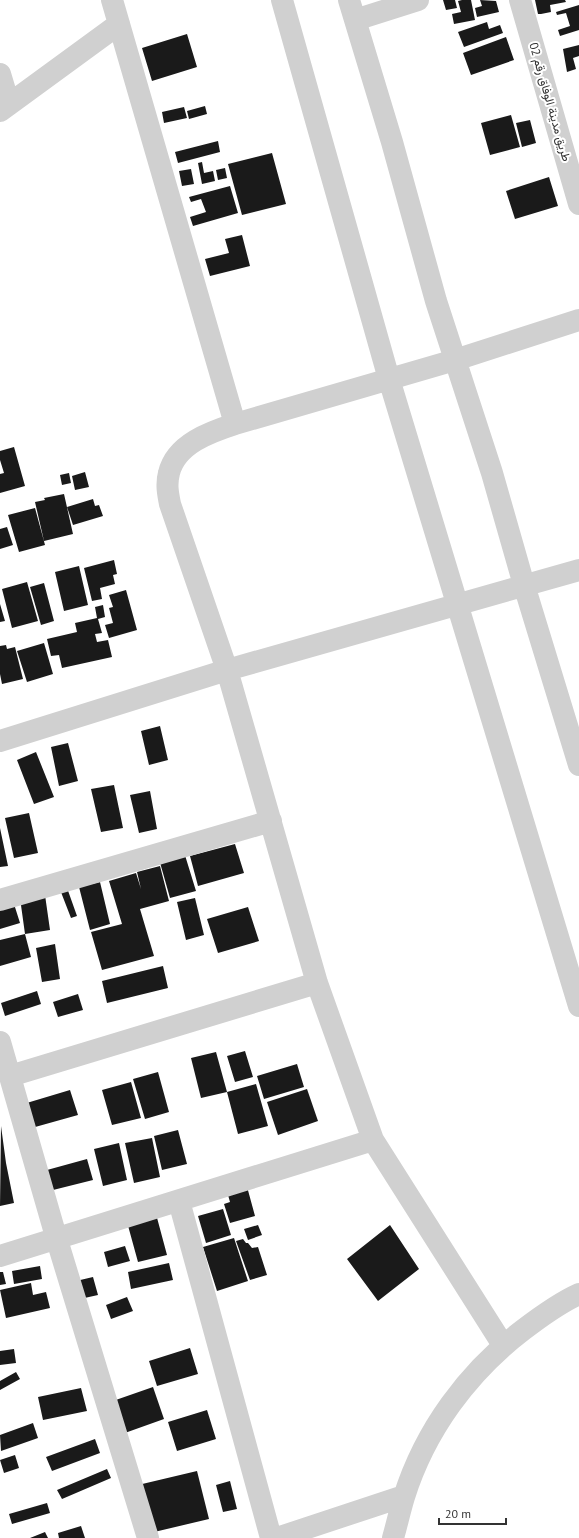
<svg xmlns="http://www.w3.org/2000/svg" width="579" height="1538" viewBox="0 0 579 1538" font-family="'PT Sans',Vazirmatn,sans-serif">
<style>
.building{fill:#1a1a1a}
.lines{fill:none;stroke-linecap:round;stroke-linejoin:round}
.minor{stroke:#d0d0d0;stroke-width:22}
.labels{text-anchor:middle;stroke-width:4;stroke-linejoin:round;paint-order:stroke}
.street-label{font-size:12px;fill:#333;stroke:#fff}
</style>
<rect width="100%" height="100%" fill="#fff"/>
<path class="building" d="M443,0H455L457,8L446,10Z
M462,0H471L475,20L454,24L452,14L461,12L458,1Z
M480,0L496,1L499,12L477,17L475,8L482,6Z
M535,0H565L566,2L550,5L551,12L541,14H538Z
M579,5V30L560,36L558,30L570,26L566,13L557,15L556,12Z
M487,22L489,29L500,25L503,33L464,47L458,32Z
M187,34L197,67L152,81L142,48Z
M506,37L514,60L471,75L463,53Z
M579,45V56L573,58L576,69L567,72L563,49Z
M205,106L207,114L189,119L187,111Z
M184,107L187,118L164,123L162,112Z
M511,115L520,147L490,155L481,123Z
M530,120L536,143L522,147L516,123Z
M218,141L220,152L178,163L175,152Z
M272,153L286,204L242,215L228,164Z
M202,162L204,173L213,171L215,181L202,184L198,163Z
M225,168L227,178L218,180L216,170Z
M191,169L194,184L182,186L179,171Z
M549,177L558,206L515,219L506,191Z
M230,186L238,213L193,226L190,217L206,212L201,199L191,202L189,197Z
M242,235L250,266L210,276L205,259L229,253L225,239Z
M14,447L25,486L0,493V474L4,473L0,460V451Z
M85,472L89,487L75,490L72,476Z
M69,473L71,483L62,485L60,475Z
M64,494L73,534L44,541L35,502L45,500L44,498Z
M93,499L95,506L99,505L103,516L73,525L67,507Z
M35,508L45,545L19,552L8,515Z
M7,527L13,545L0,549V529Z
M114,560L117,574L113,575L115,584L100,588L102,599L92,601L84,568Z
M79,566L88,605L64,611L55,572Z
M27,582L38,621L12,628L2,589Z
M44,583L54,621L41,625L30,587Z
M126,590L137,630L109,638L105,625L113,623L109,608L113,607L109,595Z
M0,604L5,621L0,622Z
M103,605L105,617L98,619L102,633L95,634L97,642L108,640L112,657L62,668L59,655L51,656L47,639L77,632L75,623L97,618L95,607Z
M44,643L53,674L27,682L17,651Z
M6,645L7,649L15,647L23,679L2,684L0,674V646Z
M160,726L168,760L149,765L141,731Z
M68,743L78,781L59,786L51,747Z
M36,752L54,797L34,804L17,760Z
M114,785L123,828L101,832L91,789Z
M150,791L157,829L139,833L130,795Z
M29,813L38,853L14,858L5,818Z
M0,828L8,866L0,867Z
M235,844L244,873L198,886L190,856Z
M184,852L196,891L170,898L159,859Z
M160,866L169,901L140,909L154,956L102,970L91,932L122,924L109,881L136,873L141,889L137,872Z
M100,882L110,924L90,930L79,887Z
M66,885L77,916L71,918L59,887Z
M45,895L50,930L25,934L20,898Z
M195,898L204,935L186,940L177,902Z
M14,904L20,923L0,929V908Z
M248,907L259,941L218,953L207,919Z
M25,934L31,957L0,966V940Z
M55,944L60,979L42,982L36,948Z
M163,966L168,988L107,1003L102,981Z
M37,991L41,1004L5,1016L1,1003Z
M78,994L83,1010L58,1017L53,1002Z
M245,1051L253,1077L235,1082L227,1056Z
M216,1052L227,1092L256,1084L268,1126L238,1134L227,1092L201,1098L191,1058Z
M297,1064L304,1087L264,1099L257,1076Z
M158,1072L169,1112L145,1119L133,1079Z
M131,1082L141,1118L112,1125L102,1090Z
M307,1089L318,1121L278,1135L267,1102Z
M70,1090L78,1115L28,1129L20,1105Z
M1,1126L6,1163L14,1203L0,1206Z
M178,1130L187,1164L162,1170L154,1136Z
M152,1138L160,1177L134,1183L125,1143Z
M119,1143L127,1180L103,1186L94,1149Z
M87,1159L93,1180L53,1190L47,1170Z
M246,1183L255,1216L230,1223L224,1204L230,1202L226,1188Z
M223,1209L231,1235L206,1243L198,1216Z
M156,1214L167,1255L138,1262L127,1222Z
M258,1225L262,1235L248,1240L244,1229Z
M390,1225L419,1269L378,1301L347,1259Z
M234,1238L248,1281L217,1291L203,1247Z
M243,1239L246,1243H248L252,1248L258,1247L267,1275L250,1280L236,1241Z
M125,1246L130,1261L108,1267L104,1252Z
M169,1263L173,1280L131,1289L128,1272Z
M40,1266L42,1279L14,1284L12,1271Z
M0,1272H3L6,1284L0,1285Z
M93,1277L98,1295L80,1299L76,1281Z
M31,1283L33,1295L46,1292L50,1308L6,1318L0,1290Z
M127,1297L133,1311L111,1319L106,1305Z
M190,1348L198,1374L157,1386L149,1361Z
M14,1349L16,1363L0,1365V1351Z
M16,1372L20,1379L0,1390V1381Z
M153,1387L164,1419L122,1434L110,1402Z
M81,1388L87,1411L43,1420L38,1397Z
M207,1410L216,1439L177,1451L168,1422Z
M33,1423L38,1438L1,1451L0,1435Z
M95,1439L100,1453L52,1471L46,1457Z
M15,1455L19,1468L4,1473L0,1460Z
M107,1469L111,1478L62,1499L57,1490Z
M197,1471L209,1519L150,1533L138,1485Z
M230,1481L237,1509L223,1512L216,1485Z
M47,1503L50,1513L12,1524L9,1514Z
M81,1526L85,1538H59L58,1533Z
M45,1532L48,1538H30Z"/>
<g class="lines">
<path class="minor" d="M112,0L235,424
M282,0L389,379L579,1006
M349,0L392,142L436,301L492,473L524,585L579,765
M520,0L579,204
M355,20L418,0
M0,74L9,104
M0,111L119,24
M0,741L227,670L579,570
M0,900L271,821
M0,1042L57,1240L148,1538
M10,1076L317,983
M179,1201L271,1538
M0,1256L373,1140
M503,1345L373,1140L317,983L227,670L170,504C168,494 166,484 169,473C176,444 210,432 235,424L455,360L579,320
M277,1538L404,1496
M393,1538C397,1524 400,1510 404,1497C425,1430 468,1372 523,1330C540,1317 559,1303 579,1294"/>
</g>
<g class="labels">
<g class="street-label">
<text transform="translate(550 102) rotate(74)" y="4">طريق مدينة الوفاق رقم 02</text>
</g>
</g>
<path d="M439 1518v6h67v-6" fill="none" stroke="#333333" stroke-width="2"/>
<text x="445" y="1518" font-size="12" fill="#333333" stroke="#ffffff" stroke-width="3" paint-order="stroke">20 m</text>
</svg>
